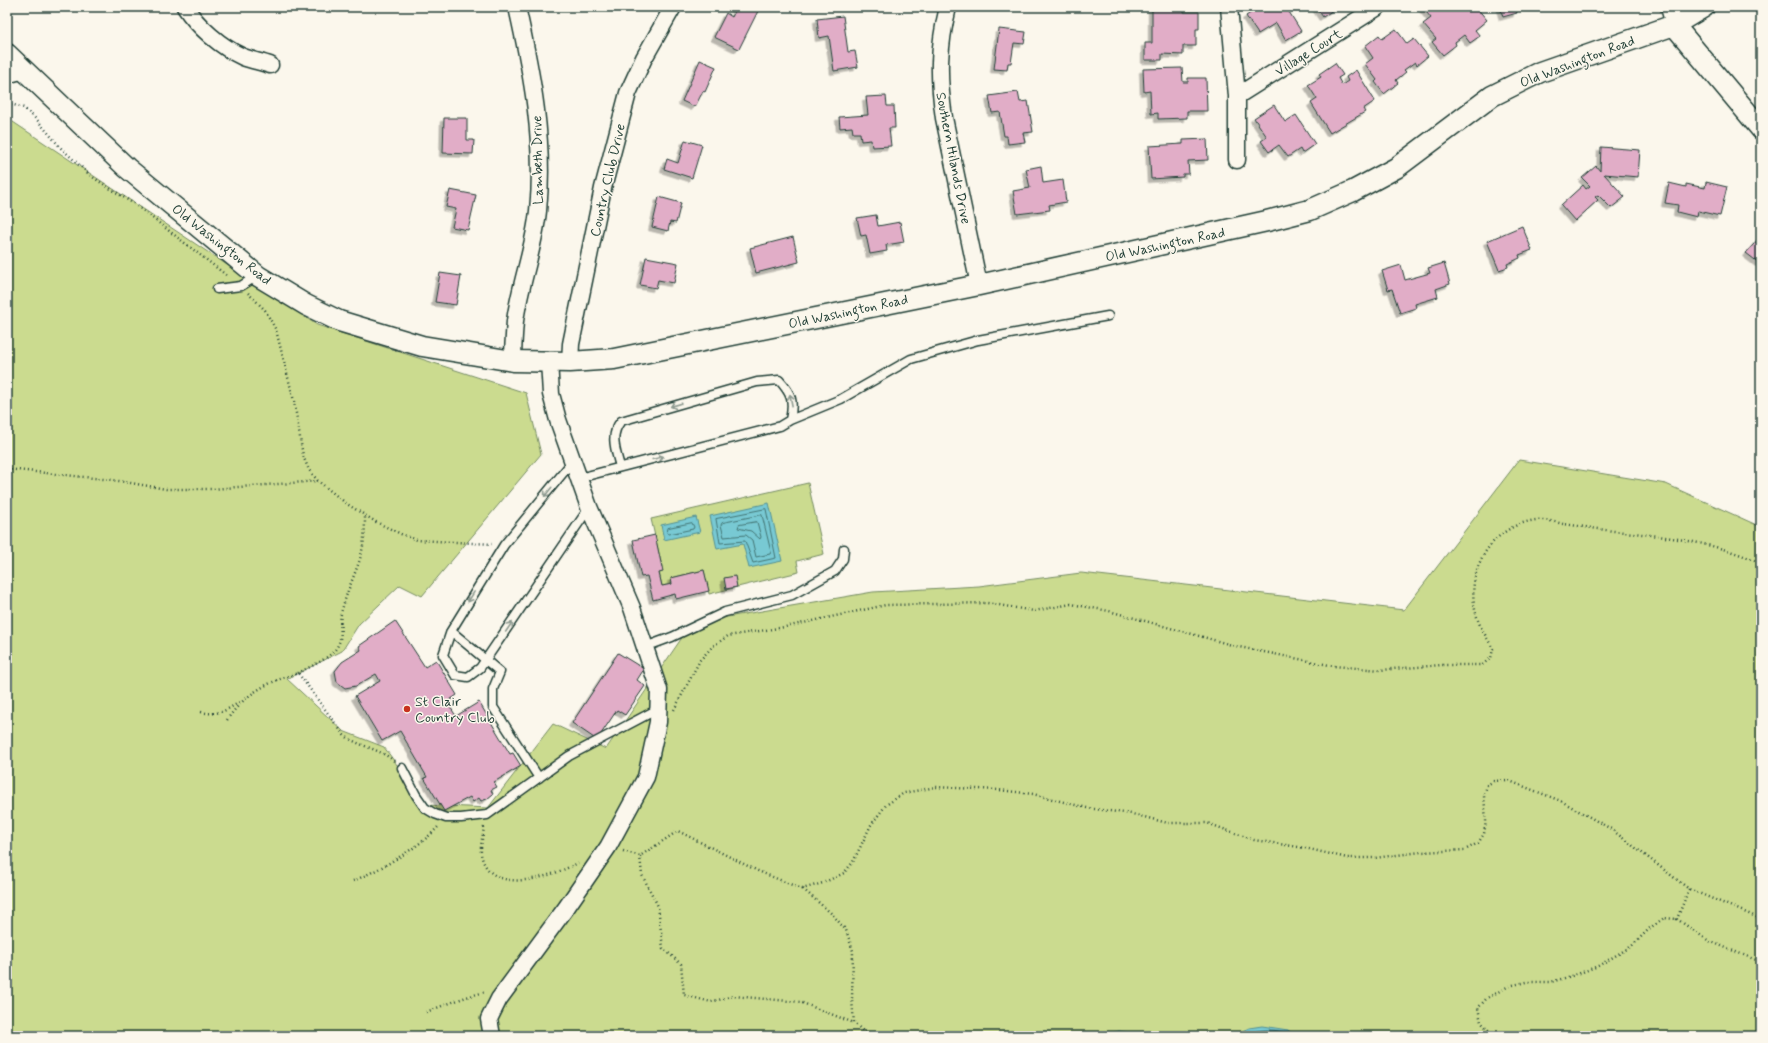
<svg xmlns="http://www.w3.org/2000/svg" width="1768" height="1043" viewBox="0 0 1768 1043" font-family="Mynerve,sans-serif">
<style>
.green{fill:#cbdb8f;stroke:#758c62}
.water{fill:#78c9d3;stroke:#549193}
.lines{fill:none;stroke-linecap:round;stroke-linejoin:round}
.shore{stroke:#437574;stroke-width:1}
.building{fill:#e1adc7;stroke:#1f3d34;filter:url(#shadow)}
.service-casing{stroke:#1f3d34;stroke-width:11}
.minor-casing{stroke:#1f3d34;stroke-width:19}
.tertiary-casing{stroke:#1f3d34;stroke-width:23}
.path{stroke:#1f3d34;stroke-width:2.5;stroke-dasharray:1 3;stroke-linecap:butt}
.service{stroke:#fbf7ec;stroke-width:8}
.minor{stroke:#fbf7ec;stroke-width:16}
.tertiary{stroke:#fbf7ec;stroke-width:20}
.oneway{stroke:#8d9a90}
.poi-dot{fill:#c8321e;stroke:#fbf7ec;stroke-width:1.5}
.labels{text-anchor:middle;stroke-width:3;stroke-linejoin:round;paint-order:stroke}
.street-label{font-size:14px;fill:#1f3d34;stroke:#fbf7ec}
.poi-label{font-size:14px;fill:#1f3d34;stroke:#fbf7ec;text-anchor:start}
</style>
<defs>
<filter id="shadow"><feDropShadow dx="-3.5" dy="3.5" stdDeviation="0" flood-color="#0004"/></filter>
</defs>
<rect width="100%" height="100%" fill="#fbf7ec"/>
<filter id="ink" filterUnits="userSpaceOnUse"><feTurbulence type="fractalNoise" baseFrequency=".025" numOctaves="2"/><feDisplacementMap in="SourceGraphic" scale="8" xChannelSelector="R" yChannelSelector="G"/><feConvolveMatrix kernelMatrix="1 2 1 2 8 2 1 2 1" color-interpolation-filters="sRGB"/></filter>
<g filter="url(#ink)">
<path class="green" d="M7,118L317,325L526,393L541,454L422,596L400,585L359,624L342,651L287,679L343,731L384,747L426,805L488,808L553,724L606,749L692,623L873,592L979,586L1081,573L1404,610L1519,460L1666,484L1761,527V1036H7Z
M808,483L824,554L797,561L799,572L709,594L704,570L671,578L672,584L662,586L659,573L663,571L651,519Z"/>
<path class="water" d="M769,503L782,561L749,568L743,544L717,549L710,516Z
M696,517L700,532L664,540L661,525Z
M1262,1026L1288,1030L1295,1036H1232L1249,1028Z
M1119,1031L1145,1036H1102Z"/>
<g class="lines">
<path class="shore" d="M766,509L776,558L753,563L745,541L720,543L716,519Z
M762,515L771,552L770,554L756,557L752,540L746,535L724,537L721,525L722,523Z
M757,522L761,537L760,539L751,531L738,528L739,525Z
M692,523L694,527L693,529L669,534L667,533L668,528Z
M1242,1036C1255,1030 1276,1026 1289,1036"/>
</g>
<path class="building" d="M732,7H754L759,9L739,49L714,37L726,13L732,17L736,9Z
M1152,7H1184V12H1199V29H1196V46H1183V55L1162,54V60H1145V43H1152Z
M1253,7H1286L1301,31L1286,40L1276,23L1258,34L1246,16L1255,10Z
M1316,7H1337L1323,17Z
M1424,7L1467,8L1476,7L1487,20L1475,30L1480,36L1470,43L1464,35L1455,42L1456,45L1443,55L1432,42L1436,39L1423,24L1431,18L1423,8Z
M1500,7H1515L1517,13L1503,17Z
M843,16L848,52L855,51L858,67L834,71L829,36L819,38L817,19Z
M999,29L1026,32L1024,44L1014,43L1011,63H1008L1007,70L994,69Z
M1396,29L1407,44L1414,39L1428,56L1417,65L1415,62L1404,70L1406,72L1396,80L1398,83L1384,94L1375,82L1377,80L1365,64L1373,58L1365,46L1379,35L1382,39Z
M700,60L716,67L705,92L703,91L695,107L682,101Z
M1335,63L1343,75L1338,78L1342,85L1348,81L1346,77L1356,70L1375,101L1363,109L1365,112L1330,133L1311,103L1317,99L1308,85L1321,77L1319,74Z
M1182,68L1183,82H1188V78H1206L1207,111H1187V118L1158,119V113L1151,114L1150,91L1144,92L1143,69Z
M1018,92L1020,102L1028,101L1033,132L1023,133L1025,142L1008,144L1007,136H1004L1000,112L992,113L989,96Z
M886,96L887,106H894L895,128H889L891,146L872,147L871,140L861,141L860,133H853L852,127L840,128L839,117L868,115L866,97Z
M1274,105L1285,122L1296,115L1315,144L1302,153L1300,149L1288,157L1279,145L1269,152L1261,141L1267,137L1254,118Z
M444,118H467V140H474L473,154L443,153Z
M1207,139L1208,160L1188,161L1189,174H1183V177L1151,179L1149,146L1183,144V140Z
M685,140L702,145L692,178L664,169L667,159L678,163Z
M1601,147L1640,150L1638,177L1604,174L1625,197L1611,208L1598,195L1595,197L1598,200L1575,221L1561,205L1583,185L1586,189L1590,186L1582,178L1596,166L1600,171Z
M1041,166L1043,183L1063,180L1066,202L1049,205L1050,210L1017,214L1013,191L1030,188L1026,169Z
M1706,182L1727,187L1720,216L1698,211L1697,217L1677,212L1678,205L1665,203L1669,183L1686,187V184L1705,188Z
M450,190L476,195L468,230L452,227L456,209L446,207Z
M659,197L681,203L676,223L670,222L668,231L652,227Z
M876,215L878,226L900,222L904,242L886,245L887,251L870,254L866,235L861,236L857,218Z
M1522,226L1532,250L1519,255L1520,258L1507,264L1508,267L1499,270L1487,241Z
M1761,236V261L1759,263L1746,253Z
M793,237L799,262L756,273L750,248Z
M646,257L678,263L674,283L658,280L656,288L640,285Z
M1444,263L1450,284L1436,289L1438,297L1415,304L1416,308L1400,313L1392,289L1388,290L1382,271L1401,265L1405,280L1430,273L1428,268Z
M440,273L461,276L456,305L435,302Z
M655,535L663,572L659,573L662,586L672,584L671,578L704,570L709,591L676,599L675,594L653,600L647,576L641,577L633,540Z
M735,576L737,587L726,589L724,578Z
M395,621L425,667L436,660L457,695L447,702L456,716L479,702L510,754L513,753L521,766L494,782L497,787L491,790L493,794L487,799L481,801L479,798L473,802L470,797L444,811L424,778L427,777L400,731L382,741L355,696L380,681L376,674L356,686L345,688L337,682L335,671L342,662L361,650L359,646Z
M618,653L644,669L637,680L645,686L625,715L617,710L597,740L572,723Z"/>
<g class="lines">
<defs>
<path id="service" d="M7,79L25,74
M217,289L241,286L257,276
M790,420L841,399L911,359L978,340L1108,316
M572,462L504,545L451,631L443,655L455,675L468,677L480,668L589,508
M579,478L780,426L790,420C794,401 792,394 779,380L757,382L621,421C609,435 616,451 620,467
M451,631L500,672L493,689V707L539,778
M645,647L672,637L725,612L792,595L835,571L843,559L844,549
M402,768L416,795L425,808L435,814L446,818H461L487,815L569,756L658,709"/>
<path id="minor" d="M185,7C198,27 221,47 243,57C251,60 261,62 270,65
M948,7C938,48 938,77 944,118L979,285
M1229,7L1237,96V160
M1669,7L1674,25
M1237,96L1378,7
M513,361C513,347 514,334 515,321C520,284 534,249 538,211C545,142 532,74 517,7
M570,362L571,344L603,188L628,93L644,58L673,7
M492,1036L489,1019L499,999L566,908L608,847L646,777L658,722L659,690L632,608L589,507L558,420L551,394L549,361"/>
<path id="tertiary" d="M1674,25L1761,129
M7,54L127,168L258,276L306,305L339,321L422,346L513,361L570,362L614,359L979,285L1267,221L1310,210L1353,191L1396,168L1492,96L1540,72L1674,25L1704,7"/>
</defs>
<use href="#service" class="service-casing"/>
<use href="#minor" class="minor-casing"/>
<use href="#tertiary" class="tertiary-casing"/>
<path class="path" d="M7,103L24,108L38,121L61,148L91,176L137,206L226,275
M248,293L265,310L276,330L294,401L303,456L309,470L318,481L347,504L376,522L401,534L417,540L492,544
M7,469L113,480L166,489H212L318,481
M298,673C311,666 332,658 338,645C343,635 339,624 341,614C345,596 353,579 359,562C364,547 365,531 365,516
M674,710L700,660L713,646L728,636L785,627L886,605L987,603L1034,611L1071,604L1109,611L1239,647L1334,666L1380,670L1442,665H1482L1491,658L1493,649C1488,639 1480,628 1477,617C1463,573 1490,526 1536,520C1545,519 1555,522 1563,524C1580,526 1597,529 1614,531C1664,536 1715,542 1761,563
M201,712C219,716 226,710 240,702
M227,720C245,693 268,682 298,673L344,735C359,747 380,748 395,762
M484,827C483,836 479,849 482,858C494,897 553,876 578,863
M623,851L640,856L678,831L758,871L802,889L823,883L844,873L853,862L871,825L886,805L904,793L936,787L999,790L1033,794L1087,808L1132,814L1168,823H1207L1254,840L1305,848L1347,858H1374L1421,852L1465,850L1478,843L1484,834L1486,821L1484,796L1487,785L1494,781L1507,780L1561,801L1611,829L1689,889L1761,919
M640,856L642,875L658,906L663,948L681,964L684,995L711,1002L733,996L800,1002L854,1023
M353,881C379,870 419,848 438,827
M803,889L832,914L846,930L853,951L852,1000L854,1023L869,1036
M1689,889L1677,919L1709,941L1761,962
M426,1012L466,997L485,992
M1494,1036L1481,1022L1478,1008L1487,998L1509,986L1526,982H1551L1575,975L1598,966L1632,946L1650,928L1664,918L1677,919"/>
<use href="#service" class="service"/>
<use href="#minor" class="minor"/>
<use href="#tertiary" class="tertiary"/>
</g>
<defs><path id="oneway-shaft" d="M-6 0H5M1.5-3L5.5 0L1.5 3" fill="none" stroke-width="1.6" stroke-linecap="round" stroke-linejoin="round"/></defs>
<g class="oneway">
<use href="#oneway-shaft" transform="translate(791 400) rotate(-101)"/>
<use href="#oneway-shaft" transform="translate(676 405) rotate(164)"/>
<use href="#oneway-shaft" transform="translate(658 458) rotate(-15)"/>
<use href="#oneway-shaft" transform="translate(548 492) rotate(129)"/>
<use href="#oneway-shaft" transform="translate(471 597) rotate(122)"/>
<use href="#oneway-shaft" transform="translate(509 627) rotate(-56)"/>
</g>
</g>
<circle class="poi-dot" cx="407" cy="709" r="4"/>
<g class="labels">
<g class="street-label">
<text transform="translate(1308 52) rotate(-32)" y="5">Village Court</text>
<text transform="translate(1577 61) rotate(-21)" y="5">Old Washington Road</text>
<text transform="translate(954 158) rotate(79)" y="5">Southern Hilands Drive</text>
<text transform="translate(537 160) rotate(-91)" y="5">Lambeth Drive</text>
<text transform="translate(607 180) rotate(-77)" y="5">Country Club Drive</text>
<text transform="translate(222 244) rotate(38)" y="5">Old Washington Road</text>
<text transform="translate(1165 244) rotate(-12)" y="5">Old Washington Road</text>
<text transform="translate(848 311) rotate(-12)" y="5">Old Washington Road</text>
</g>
<g class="poi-label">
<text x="415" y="706">St Clair<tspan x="415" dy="16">Country Club</tspan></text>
</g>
</g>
<rect width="1768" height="1043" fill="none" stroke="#fbf7ec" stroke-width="24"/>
<rect x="12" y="12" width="1744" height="1019" fill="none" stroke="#1f3d34" stroke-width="1.5" filter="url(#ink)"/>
</svg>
